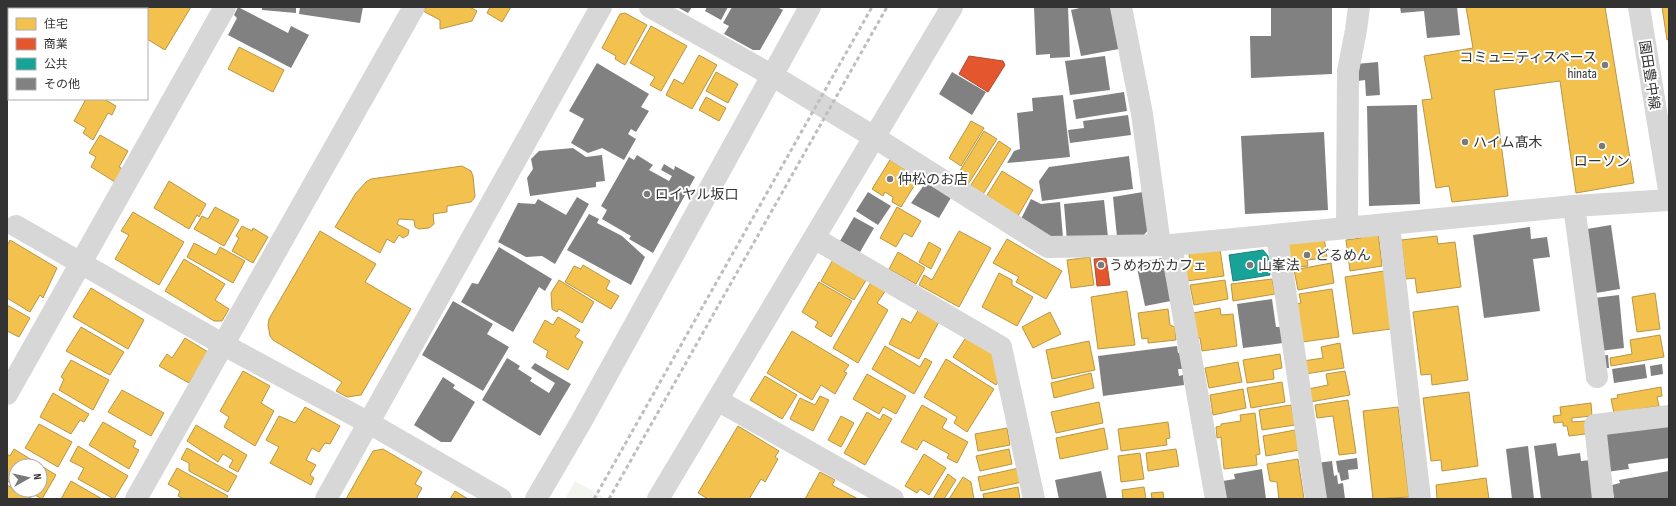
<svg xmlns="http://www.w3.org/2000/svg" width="1676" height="506" viewBox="0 0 1676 506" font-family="'Sofia Sans Condensed','Noto Sans JP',sans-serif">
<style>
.green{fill:#f1f5ed}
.homes{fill:#f2c14e;stroke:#b99646}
.shops{fill:#e4572e;stroke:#af4c30}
.public{fill:#17a398;stroke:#1f817a}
.building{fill:#818181}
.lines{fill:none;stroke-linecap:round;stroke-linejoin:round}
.minor{stroke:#d7d7d7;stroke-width:22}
.rail{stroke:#bebebe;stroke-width:3;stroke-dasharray:4 3;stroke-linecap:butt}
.poi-dot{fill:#7a7a7a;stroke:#fff;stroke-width:1.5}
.labels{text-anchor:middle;stroke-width:4;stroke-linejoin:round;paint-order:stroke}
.poi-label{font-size:14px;fill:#333;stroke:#fff;text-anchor:start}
.street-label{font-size:14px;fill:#333;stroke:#fff}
</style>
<rect width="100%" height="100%" fill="#fff"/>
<path class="green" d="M575,481L607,499H565Z"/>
<path class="homes" d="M133,7H191L165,50L147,39V9H132Z
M426,7H470L477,11L472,21L440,29V20L423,11Z
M490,7H511L502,22L487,13Z
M1466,7H1605L1634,183L1576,193L1560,81L1494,90L1508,196L1452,202L1449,186L1436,188L1422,100L1432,99L1424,56L1473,48Z
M1662,7H1669V39L1667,40Z
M625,13L647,25L625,65L615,59L616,56L602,48L620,14Z
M651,26L687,46L661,91L650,85L655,77L630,63Z
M239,47L284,70L273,92L228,69Z
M699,55L717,65L692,109L666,95L674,79L683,84Z
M716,72L738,84L728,103L706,91Z
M706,97L726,108L719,121L699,110Z
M86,99H104L116,106L112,115L108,113L93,140L83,133L86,128L74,121Z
M971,121L984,128L961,166L949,158Z
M984,131L997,139L967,186L955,179Z
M100,135L128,151L119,167L123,169L115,182L91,167L96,157L89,153Z
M999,141L1011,149L982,196L969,188Z
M890,160L919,178L901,207L892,202L893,197L885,192L883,196L872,189Z
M462,166L471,171L473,176L475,197L471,202L447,206V212L433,214L434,224L429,228L419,229L415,227L414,220L399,219L397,224L409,230L408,235L403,238L399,235L394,243L387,239L380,253L335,227L356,193L366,182L371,179Z
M1002,171L1033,190L1018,216L986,197Z
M169,181L206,204L199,217L197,215L189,229L154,208Z
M215,207L239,220L224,246L194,229L202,216L208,219Z
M897,207L921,221L912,237L904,233L896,247L880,238Z
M133,212L184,242L159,285L115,259L129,235L121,231Z
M242,226L252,231L253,228L268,237L253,263L232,251L239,238L236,236Z
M320,231L376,264L365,282L411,309L361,395L347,397L336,391L342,382L273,340L270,336L268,325L269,319Z
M959,231L991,248L959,307L919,285L924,275L932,280Z
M1378,231L1382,266L1350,271L1346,240L1361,238L1360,233Z
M1437,236L1438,244L1455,242L1461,287L1417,293L1415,278L1406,279L1401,240Z
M1324,237L1327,258L1307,260L1308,266L1289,268L1286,242Z
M1007,239L1062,271L1046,299L1016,282L1019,277L993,263Z
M10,240L57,268L43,298L40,295L30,312L7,298V246Z
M929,242L941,249L931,269L919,262Z
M194,243L216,255L220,247L245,261L233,283L187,257Z
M1220,249L1224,276L1187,281L1185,267L1190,266L1189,253Z
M898,252L925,268L916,284L889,269Z
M1090,257L1094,285L1071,288L1067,260Z
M834,258L868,277L854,300L821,281Z
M184,259L225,284L215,300L229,309L222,321H214L165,291Z
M1331,263L1334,283L1298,290L1294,270Z
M583,265L610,281L606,289L619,296L611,309L565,282L574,266L581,269Z
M1384,271L1391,329L1353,334L1345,277Z
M999,273L1012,280V285L1033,297L1017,326L982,307Z
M1272,279L1275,294L1233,301L1231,284Z
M559,280L594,302L582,323L559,309L557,312L552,309L551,293Z
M1225,280L1228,299L1194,305L1190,285Z
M819,282L852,301L831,337L815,327L818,322L802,312Z
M871,282L886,290L877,303L888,310L858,363L833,348Z
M91,288L144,320L128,349L73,317Z
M1332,289L1339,337L1302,342L1296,304L1301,303L1299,294Z
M1127,291L1135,345L1098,349L1091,297Z
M1655,293L1660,329L1637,332L1632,297Z
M7,305L30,318L19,337L7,331Z
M1458,306L1468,380L1432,385L1431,374L1421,375L1413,312Z
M920,307L941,318L919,359L889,344L902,318L911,323Z
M1220,308L1221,315L1233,314L1237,346L1202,351L1200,338H1197L1193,313Z
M1168,309L1170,325L1175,327L1176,340L1148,343V338L1142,339L1138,313Z
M1050,312L1061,334L1033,348L1022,327Z
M558,317L580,330L575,337L583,342L568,370L546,357L548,351L533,342L545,320L553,325Z
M81,327L124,352L110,375L66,351Z
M792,331L849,365L844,372L847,373L835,394L821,385L812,400L767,373Z
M969,333L996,351L1002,376L996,385L953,357Z
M1660,335L1664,357L1611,366L1610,358L1632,354L1630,340Z
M185,338L208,352L189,383L159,366L167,354L172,358Z
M1089,341L1095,370L1052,379L1046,350Z
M1340,343L1344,368L1305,374L1303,361L1323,358L1321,347Z
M885,346L920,367L925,358L932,362L914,394L872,369Z
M1280,354L1282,368L1273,370L1274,379L1247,383L1243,360Z
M946,359L994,389L967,432L954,423L957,417L924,397Z
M71,360L109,380L93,410L59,390L64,379L61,377Z
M1238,362L1242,382L1209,388L1205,368Z
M243,371L270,386L261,403L274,411L255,446L224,427L229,417L220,411Z
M1345,371L1350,395L1310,402L1308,389L1328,385L1326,374Z
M1091,373L1094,388L1054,398L1051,383Z
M867,374L906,396L896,414L883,407L879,414L853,399Z
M765,376L797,395L782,419L750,400Z
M1282,382L1285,402L1251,408L1247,388Z
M1661,387L1662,396L1657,397L1659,406L1614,413L1611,399L1618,398L1617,395Z
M1243,389L1246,408L1213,415L1210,395Z
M122,390L164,413L151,436L108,412Z
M1469,392L1478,466L1442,471L1441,460L1431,461L1423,398Z
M53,393L89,414L84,422L80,420L71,434L40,417Z
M820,396L829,400L813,431L790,419L800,398L815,405Z
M1348,400L1356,453L1339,455L1333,416L1317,418L1315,405Z
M1099,402L1103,423L1056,433L1051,412Z
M1591,403L1592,416L1572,418V422L1586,421L1593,433L1569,436L1567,426H1563V422L1554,423L1553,416L1561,415L1560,407Z
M922,405L947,419L942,428L968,442L957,463L947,458L949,454L923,440L917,450L901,442Z
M1291,405L1295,425L1262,430L1259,410Z
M305,407L340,426L330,444L325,443L319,452L312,448L306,460L316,465L310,475L314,478L311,485L270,463L279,447L266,440L279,416L295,423Z
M1398,407L1409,497L1373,499L1363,411Z
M867,412L880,420L883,414L892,419L865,465L844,453Z
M1255,413L1260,454L1256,455L1257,465L1224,469L1221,437L1217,438L1216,427L1221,426V424L1241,421L1240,415Z
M841,416L854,423L841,447L828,440Z
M103,422L136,441L133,447L139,450L129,469L89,445Z
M1168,422L1170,438L1166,439L1167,445L1121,451L1118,429Z
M39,424L72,442L58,467L25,448Z
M196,425L247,455L238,472L229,467L233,460L223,454L218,462L187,441Z
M738,426L779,451L775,457L778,459L765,482L761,479L749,499H708L698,493Z
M1007,428L1010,445L978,451L975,434Z
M1104,428L1108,449L1060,459L1056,438Z
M1295,430L1299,450L1266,456L1263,436Z
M78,446L128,476L114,499L78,479L84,468L70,461Z
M187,448L237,476L228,492L189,471V463L181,459Z
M14,449L56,475L42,499L26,490H40V466H16V476L14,474L9,482L7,481V454L10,456Z
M383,449L422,472L415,484L422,488L416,499H346L373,451Z
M1009,449L1012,464L980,471L976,456Z
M1176,449L1179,466L1148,471L1146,453Z
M1140,453L1144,479L1121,482L1118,456Z
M924,454L946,468L929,495L920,489L917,493L905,486Z
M1298,459L1304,499H1279L1277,482L1270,481L1267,464Z
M177,468L228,496L226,499H184L178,496L180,491L168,484Z
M1019,468L1022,482L981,491L978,477Z
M820,472L835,480L832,485L858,499H805Z
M948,474L956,480L944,499H933Z
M963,477L971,482L974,499H949Z
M1486,478L1489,499H1437L1436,485Z
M71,481L102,499H61Z
M7,485L16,490L33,499H7Z
M1018,487L1020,499H984L983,494Z
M1144,487L1146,499H1123L1122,490Z
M455,491L468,499H450Z
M1163,492L1164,499H1152L1151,493Z"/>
<path class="shops" d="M969,56L1003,61L1005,65L988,92L959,74Z
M1106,258L1110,285L1097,286L1094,259Z"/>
<path class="public" d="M1263,250L1268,256L1270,275L1233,281L1229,255Z"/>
<path class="building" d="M238,7L288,33L291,26L309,35L291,68L228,35L237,18L234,15Z
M262,7H296V13L262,10Z
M300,7H363L360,23L299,14Z
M677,7H692L688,13Z
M707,7H728L721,20L705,11Z
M732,7H777L783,10L760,50H753L724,34L729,26L723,23Z
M1034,7H1068L1070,57L1050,58V54L1036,55Z
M1084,7H1111L1119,49L1081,56L1071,10Z
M1271,7H1332V74L1251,78L1250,36H1271Z
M1400,7H1457L1460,35L1427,38L1424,11L1401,13Z
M1105,56L1110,90L1070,95L1065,61Z
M1378,62L1380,95L1366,96L1365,80L1358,81L1356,64Z
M597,63L649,94L641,107L649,111L636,132L631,129L628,134L636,139L624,160L602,148L588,153L571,143L584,119L569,111Z
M952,72L986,92L972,115L939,94Z
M1124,92L1127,111L1076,119L1073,100Z
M1063,95L1070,157L1007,163L1014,151L1020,149L1017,113L1033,111L1032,98Z
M1417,105L1420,204L1369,206L1367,106Z
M1128,115L1131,135L1070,143L1068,130L1084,128L1083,121Z
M1324,132L1328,210L1245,214L1241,136Z
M573,148L586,157L602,155L605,181L596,182V187L530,196L527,178L533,169L531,159L539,151Z
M637,155L653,165L649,170L669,181L672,176L661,170L664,164L674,170L675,166L695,177L653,253L629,239L631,236L602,219L607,210L601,206L629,157L634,160Z
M1129,156L1133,189L1042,201L1039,181L1049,167Z
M927,181L952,196L939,218L911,203Z
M868,192L891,206L878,225L856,211Z
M1143,192L1149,229L1143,236L1117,237L1113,197Z
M577,197L589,204L555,264L542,256L526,257L498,242L518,203L535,204L538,199L566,215Z
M1031,199L1041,204L1060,202L1063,238L1048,237L1020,221Z
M1104,200L1108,237L1067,241L1064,204Z
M589,214L599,219L597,223L622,236L645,257L631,285L567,250Z
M854,217L874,228L860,252L840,241Z
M1611,225L1620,289L1596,293L1587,229Z
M1530,227L1531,239L1547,237L1550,257L1533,259L1540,311L1484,318L1473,235Z
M499,247L552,279L545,291L539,287L513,332L461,302L472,283L478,284Z
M1162,258L1171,301L1145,306L1136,263Z
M1619,295L1624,348L1600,351L1594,298Z
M1272,299L1276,327H1281L1283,343L1243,348L1237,304Z
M453,301L493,324L487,334L509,347L483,391L422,355Z
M1177,346L1178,353L1181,352L1183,369H1178L1179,376L1183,375L1184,385L1103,396L1098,356Z
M1608,355L1609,368H1599L1598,356Z
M507,358L520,366L518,369L532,378L530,381L549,393L555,383L531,368L535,363L571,384L540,436L482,400Z
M1645,364L1647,378L1614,383L1612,369Z
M1662,364L1663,374L1651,376L1650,366Z
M443,377L455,385L453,388L475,402L451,442H441L414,425Z
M1669,422V458L1628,464L1629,469L1606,472L1600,432Z
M1556,443L1558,456L1580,453L1581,461L1592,460L1597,499H1541L1534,446Z
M1528,446L1534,499H1512L1506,449Z
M1357,458L1358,469L1348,470L1349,479L1341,481L1339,472L1338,473L1336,461Z
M1332,461L1334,476L1337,475L1338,484L1343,483L1345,499H1322L1317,463Z
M1262,469L1266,499H1226L1223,481L1235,479L1234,474Z
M1101,471L1107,499H1059L1055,480Z
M1669,471V499H1614L1612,485L1620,483L1619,480Z"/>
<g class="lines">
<path class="minor" d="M650,7L773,76L874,137L1048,247L1171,245L1574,206L1669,200
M1121,7L1142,114L1160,245
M1639,7L1669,190
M1574,206L1597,377
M1389,225L1420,499
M16,226L224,345L369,423L501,499
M1347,228L1348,71L1356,30L1359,7
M1277,236L1316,499
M814,238L1001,347L1034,499
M1171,245L1216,499
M7,394L225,7
M717,400L893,499
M136,499L414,7
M326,499L601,7
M536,499L581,422L810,7
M658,499L952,7
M1603,499L1595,425L1669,416"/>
<path class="rail" d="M594,499L872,7
M609,499L887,7"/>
</g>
<g class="poi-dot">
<circle cx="1605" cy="65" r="4"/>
<circle cx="1465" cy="142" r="4"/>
<circle cx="1602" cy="146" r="4"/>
<circle cx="890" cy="179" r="4"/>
<circle cx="647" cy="194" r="4"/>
<circle cx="1307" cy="255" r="4"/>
<circle cx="1101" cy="265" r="4"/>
<circle cx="1250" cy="265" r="4"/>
</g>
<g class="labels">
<g class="poi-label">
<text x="1597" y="62" text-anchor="end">コミュニティスペース<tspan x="1597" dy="16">hinata</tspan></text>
<text x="1473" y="147">ハイム髙木</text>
<text x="1602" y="166" text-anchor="middle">ローソン</text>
<text x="898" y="184">仲松のお店</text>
<text x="655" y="199">ロイヤル坂口</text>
<text x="1315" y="260">どるめん</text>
<text x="1109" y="270">うめわかカフェ</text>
<text x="1258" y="270">山峯法</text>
</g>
<g class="street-label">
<text transform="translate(1650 75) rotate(81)" y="5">園田豊中線</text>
</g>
</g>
<rect width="1676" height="506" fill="none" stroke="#333333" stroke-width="16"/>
<rect x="8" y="8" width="140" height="92" fill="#ffffff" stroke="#adadad"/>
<rect x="16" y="18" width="20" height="12" fill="#f2c14e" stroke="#adadad"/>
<text x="44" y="28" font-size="12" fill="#333333">住宅</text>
<rect x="16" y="38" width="20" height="12" fill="#e4572e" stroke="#adadad"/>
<text x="44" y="48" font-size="12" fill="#333333">商業</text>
<rect x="16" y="58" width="20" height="12" fill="#17a398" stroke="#adadad"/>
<text x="44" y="68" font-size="12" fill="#333333">公共</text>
<rect x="16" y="78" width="20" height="12" fill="#818181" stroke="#adadad"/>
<text x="44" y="88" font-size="12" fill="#333333">その他</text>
<g transform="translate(28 478) rotate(82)"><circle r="19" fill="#ffffff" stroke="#adadad"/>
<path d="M0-3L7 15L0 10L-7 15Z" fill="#7a7a7a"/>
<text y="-6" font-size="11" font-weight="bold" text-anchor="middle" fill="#333333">N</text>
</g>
</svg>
